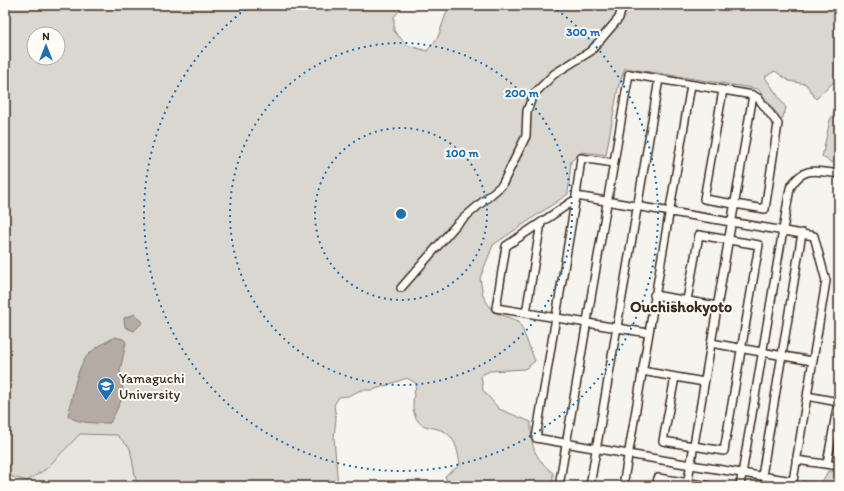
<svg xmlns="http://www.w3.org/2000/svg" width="844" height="491" viewBox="0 0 844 491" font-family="Itim,sans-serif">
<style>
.built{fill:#e7e5df}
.green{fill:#dad6d0;stroke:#8a8077;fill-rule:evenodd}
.water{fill:#b4aca4;stroke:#84786e}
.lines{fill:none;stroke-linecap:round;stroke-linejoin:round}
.minor-casing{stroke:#3b2a1e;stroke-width:10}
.minor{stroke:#fdfcf7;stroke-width:7}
.ring{fill:none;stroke:#1f6fb2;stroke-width:2;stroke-dasharray:2 4}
.labels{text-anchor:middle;stroke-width:4;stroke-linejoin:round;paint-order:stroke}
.poi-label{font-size:14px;fill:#3b2a1e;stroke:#fdfcf7;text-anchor:start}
.quarter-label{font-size:16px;font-weight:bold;fill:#3b2a1e;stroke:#fdfcf7}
.centre{fill:#1f6fb2;stroke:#fdfcf7;stroke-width:2}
.ring-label{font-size:12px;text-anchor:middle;font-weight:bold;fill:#1f6fb2;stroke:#fdfcf7;stroke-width:4;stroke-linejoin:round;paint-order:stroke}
</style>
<rect width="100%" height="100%" fill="#f5f4ee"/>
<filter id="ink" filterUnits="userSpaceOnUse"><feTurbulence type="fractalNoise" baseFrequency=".025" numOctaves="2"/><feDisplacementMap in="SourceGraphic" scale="8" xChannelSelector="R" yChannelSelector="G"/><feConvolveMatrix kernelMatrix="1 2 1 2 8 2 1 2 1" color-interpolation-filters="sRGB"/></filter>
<g filter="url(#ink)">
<path class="built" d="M65,378L169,486H29Z"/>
<path class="green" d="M5,5H404L394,17V31L407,45L427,51L438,37L449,5H839V77L816,99L806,84L789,81L775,71L765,77L786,108L782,120L758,89L625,68L618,88L606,155L582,152L571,161L568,194L493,245L480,278L483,296L493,312L519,321L535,361L525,369L490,371L481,375L483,390L499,409L531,422C531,447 533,456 553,473V486H449L445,476L460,465C458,454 457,442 448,434C443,429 432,428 425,426C409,420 412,396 417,384L407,378L373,390H361L348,396L339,397L334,405L336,418L334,438L338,486H137L130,448L117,435L80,434L46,469L27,481L5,475ZM34,34H58V58H34Z
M839,103V164L831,162L822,157L830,120Z
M828,471L839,472V486H799L802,481L822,482Z"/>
<path class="water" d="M135,314L143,322L134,331L125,327L124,318Z
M115,337L123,339L126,342L120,371L123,392L121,401L110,423C96,423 79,424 68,416C72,400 76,366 89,354C96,347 106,342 115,337Z"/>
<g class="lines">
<defs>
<path id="minor" d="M576,196L814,236L826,281L793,481L691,465L536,438Z
M576,196L581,158L614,163
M576,199L506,246L496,308L648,333
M401,288L457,224L502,185L526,136L527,111L533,95L554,74L591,51L619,18L623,5
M654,295L717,306
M526,313L541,223
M711,343L812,361
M642,371L704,382
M675,377L663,441L724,451L759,245L699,235L687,300
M807,396L838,402
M796,460L839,466
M827,464L839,397
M762,476L802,233
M559,486L629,74L753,95L758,98L778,124L765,209L704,199L723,90
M590,486L659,79
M623,486L691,85
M656,486L658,478L709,486
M687,486L753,95
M740,486L790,188C803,165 817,171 839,174"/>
</defs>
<use href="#minor" class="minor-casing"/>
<use href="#minor" class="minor"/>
</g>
</g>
<g class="ring">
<circle cx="401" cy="214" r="86"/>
<circle cx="401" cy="214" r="171"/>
<path d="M552 6A257 257 0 1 1 250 6"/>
</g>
<defs>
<symbol id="university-pin" viewBox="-11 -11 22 30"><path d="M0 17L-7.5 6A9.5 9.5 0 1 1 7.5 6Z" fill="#1f6fb2" stroke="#fdfcf7"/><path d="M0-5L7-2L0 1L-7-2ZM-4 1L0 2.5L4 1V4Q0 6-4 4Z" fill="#fff"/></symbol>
</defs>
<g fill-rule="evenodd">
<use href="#university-pin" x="96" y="376" width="20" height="27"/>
</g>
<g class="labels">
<g class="poi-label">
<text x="119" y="383">Yamaguchi<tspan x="119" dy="16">University</tspan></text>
</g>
<g class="quarter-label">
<text x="681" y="312">Ouchishokyoto</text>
</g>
</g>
<circle cx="401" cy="214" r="6" class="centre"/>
<g class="ring-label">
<text x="583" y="36">300 m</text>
<text x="522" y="97">200 m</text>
<text x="462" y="157">100 m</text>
</g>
<rect width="844" height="491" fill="none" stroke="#fdfcf7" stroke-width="20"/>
<rect x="10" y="10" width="824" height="471" fill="none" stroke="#3b2a1e" stroke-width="1.5" filter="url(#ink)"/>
<g transform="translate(46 46)"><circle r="19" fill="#fdfcf7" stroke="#afa8a0"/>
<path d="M0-3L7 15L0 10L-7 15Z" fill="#1f6fb2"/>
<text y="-6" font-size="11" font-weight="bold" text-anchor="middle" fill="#3b2a1e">N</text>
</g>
</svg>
